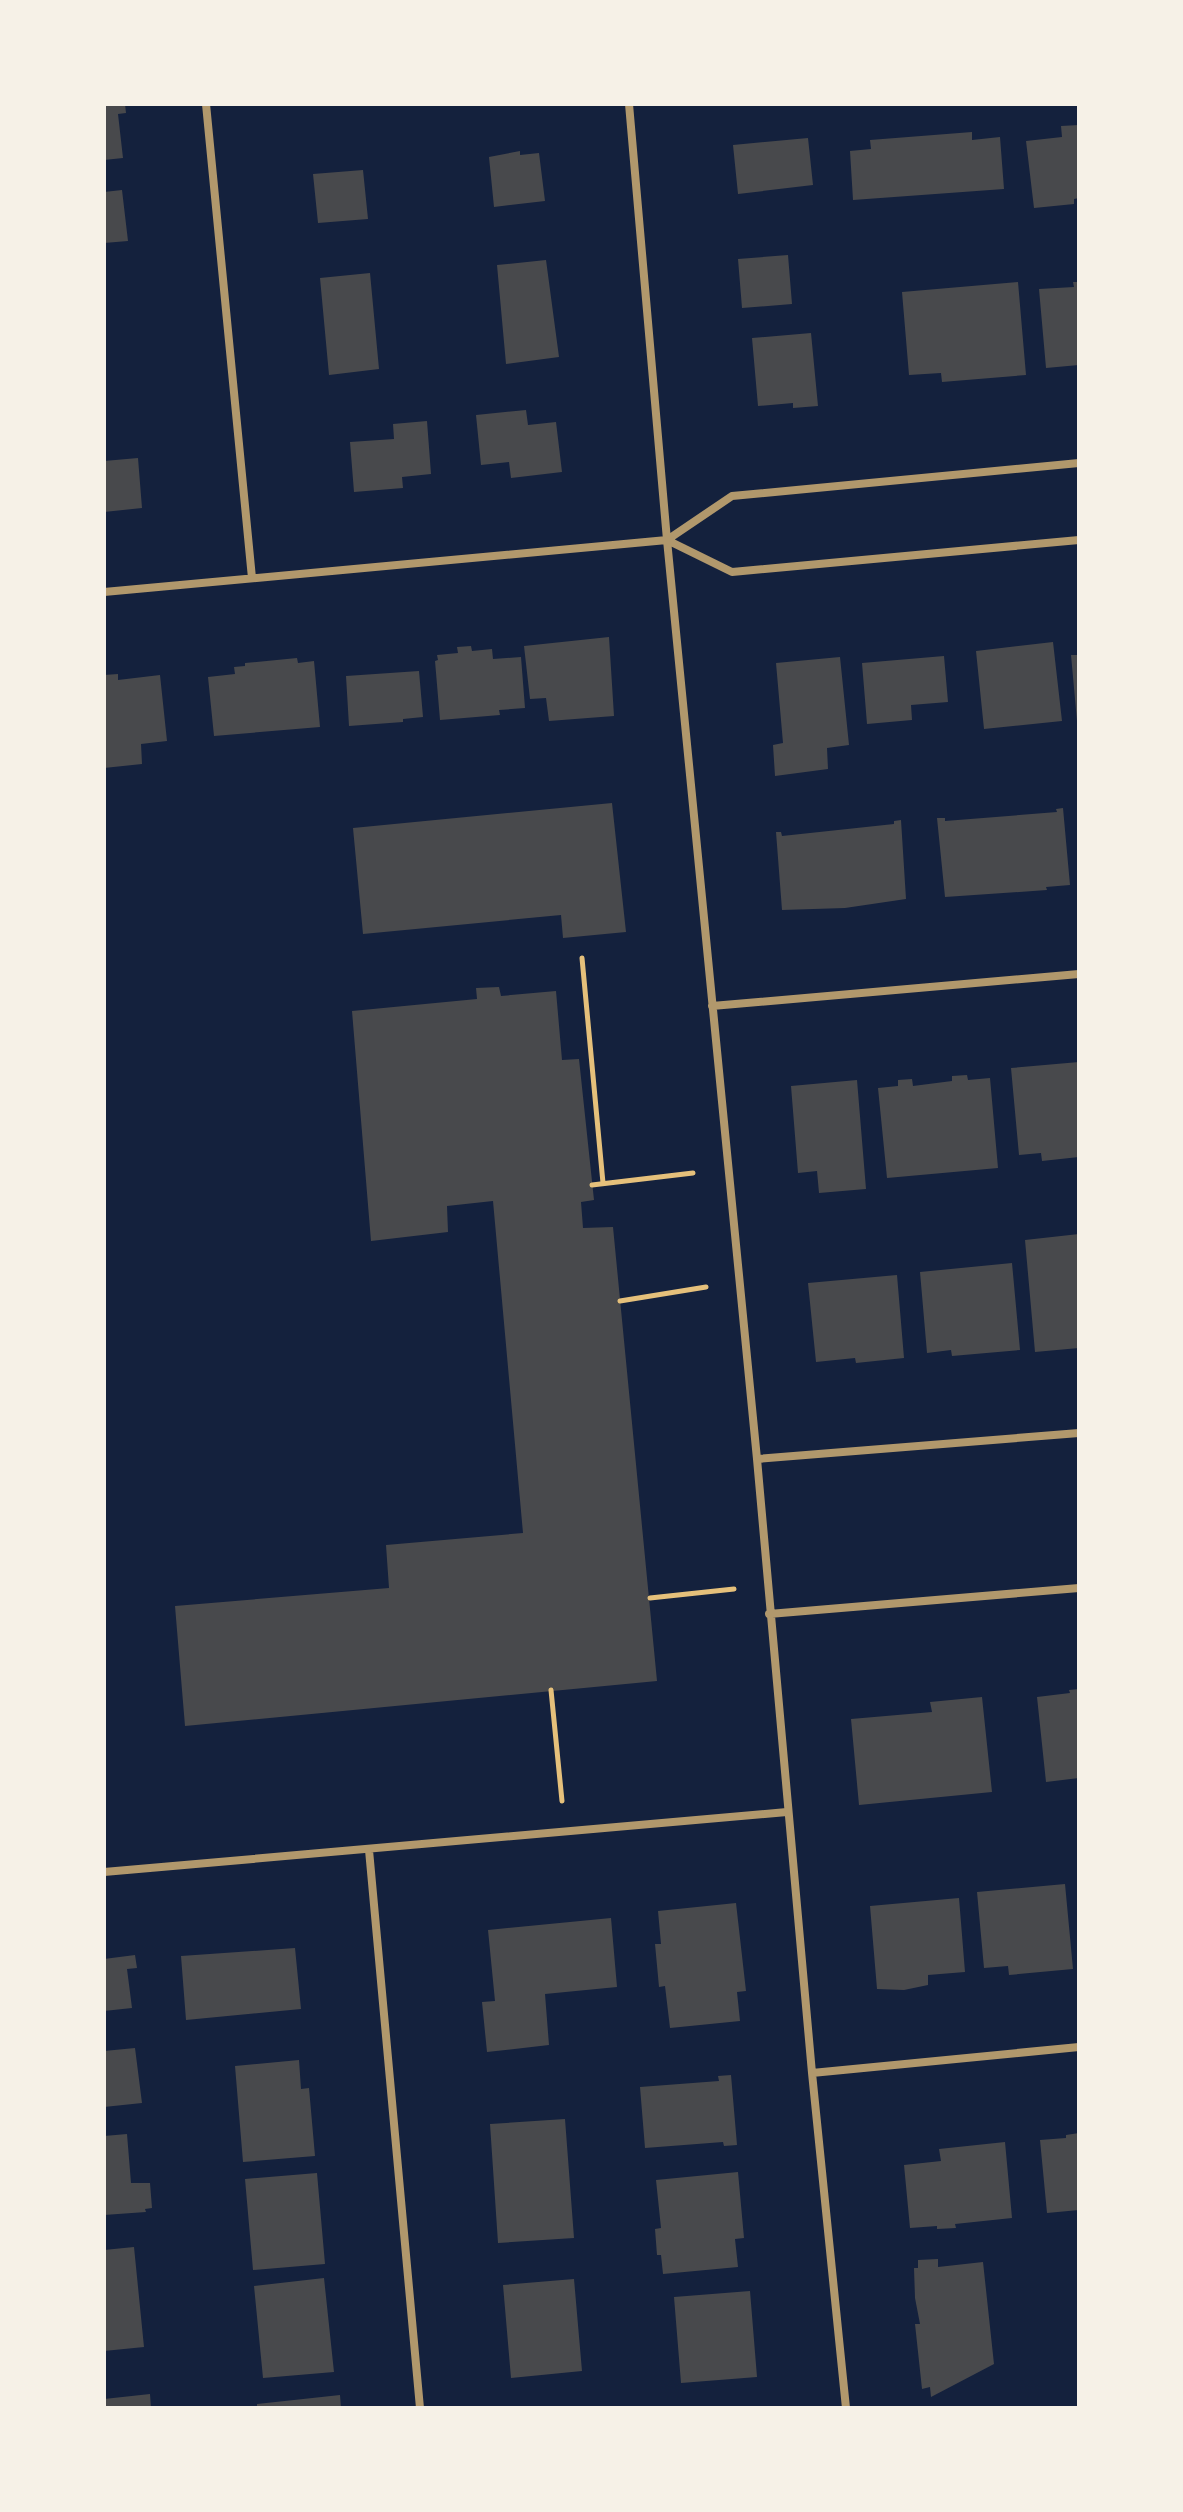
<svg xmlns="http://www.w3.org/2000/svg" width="1183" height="2512" viewBox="0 0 1183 2512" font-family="'Crimson Pro',serif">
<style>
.building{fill:#48494c}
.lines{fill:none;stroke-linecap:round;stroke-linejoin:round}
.path{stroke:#e5c07b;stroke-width:5}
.minor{stroke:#b1986c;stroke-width:8}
</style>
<rect width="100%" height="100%" fill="#14213d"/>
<path class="building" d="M104,104H125L126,113L118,114L123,158L104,160Z
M1079,125V198L1074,199V204L1034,208L1026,141L1062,137L1061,126Z
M972,132V140L1000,137L1004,189L853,200L850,151L871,149L870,140Z
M808,138L813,185L738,194L733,145Z
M520,151V155L539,153L545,201L494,207L489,157Z
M363,170L368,219L318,223L313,174Z
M122,190L128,241L104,243V192Z
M788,255L792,304L742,308L738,259Z
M546,260L559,357L506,364L497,265Z
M370,273L379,369L329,375L320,278Z
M1018,282L1026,375L942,382L941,373L909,375L902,292Z
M1073,282H1079V365L1046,368L1039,289L1074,287Z
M811,333L818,406L793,408V403L758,406L752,338Z
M526,410L528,425L556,422L562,472L511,478L509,462L481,465L476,415Z
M427,421L431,474L402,477L403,488L354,492L350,442L394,439L393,424Z
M138,458L142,508L104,512V461Z
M609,637L614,716L549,721L546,698L530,699L524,646Z
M1053,642L1062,721L984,729L976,651Z
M471,646L472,651L492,649L493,659L521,657L525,708L499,710L500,715L440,720L435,661L438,660L437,655L458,653L457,647Z
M1071,655H1079V721H1077Z
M944,656L948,702L911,705L912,720L867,724L862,663Z
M840,657L849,745L827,748L828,769L775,776L773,745L783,743L776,663Z
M297,658L298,663L314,661L320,727L214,736L208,677L235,674L234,667L245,666V663Z
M419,671L423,717L403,719V722L349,726L346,676Z
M118,674V680L160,675L167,741L141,744L142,764L104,768V675Z
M612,803L626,932L563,938L561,915L363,934L353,828Z
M1063,808L1070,885L1046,887L1047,890L945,897L937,818H945V821L1057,812L1056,809Z
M901,820L906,899L845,908L782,910L776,832H781L782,836L894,824V821Z
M499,987L501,996L556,991L562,1060L579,1059L594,1200L581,1202L583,1228L613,1227L657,1681L185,1726L175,1606L389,1588L386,1545L523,1533L493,1201L447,1206L448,1232L371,1241L352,1011L477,999L476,988Z
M1079,1062V1157L1042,1161L1041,1153L1019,1155L1011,1068Z
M967,1075L968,1080L990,1078L998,1168L887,1178L878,1088L898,1086V1080L912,1079L913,1086L952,1081V1076Z
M857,1080L866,1189L819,1193L817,1171L798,1173L791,1086Z
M1079,1234V1348L1035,1352L1025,1240Z
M1012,1263L1020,1350L952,1356L951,1350L927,1353L920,1272Z
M897,1275L904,1358L856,1363L855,1358L816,1362L808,1283Z
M1079,1689V1778L1046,1782L1037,1697L1070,1693L1069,1690Z
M982,1697L992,1792L859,1805L851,1719L932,1712L930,1702Z
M1065,1884L1073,1969L1009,1975L1008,1966L984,1968L977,1892Z
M959,1898L965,1972L928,1975V1985L904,1990L877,1989L870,1906Z
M736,1903L746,1991L737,1992L740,2021L670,2028L665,1986L659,1987L655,1944H661L658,1911Z
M611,1918L617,1987L545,1994L549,2045L487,2052L482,2002L495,2001L488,1930Z
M295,1948L301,2009L186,2020L181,1956Z
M135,1955L137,1968L127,1969L132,2008L104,2011V1959Z
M135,2048L142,2103L104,2107V2051Z
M299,2060L301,2089L309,2088L315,2156L243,2162L235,2066Z
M731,2075L737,2145L724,2146L723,2142L645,2148L640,2087L719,2081L718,2076Z
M565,2119L574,2238L498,2243L490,2124Z
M1079,2133V2210L1047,2213L1040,2140L1066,2138V2135Z
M127,2134L131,2183H150L152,2208L145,2209L146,2212L104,2215V2136Z
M1005,2142L1012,2218L955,2224L956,2228L937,2229V2226L910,2228L904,2165L941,2161L939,2149Z
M738,2172L744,2238L735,2239L738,2267L663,2274L661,2255H657L655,2229L661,2228L656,2180Z
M317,2173L325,2264L253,2270L245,2179Z
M134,2247L144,2347L104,2351V2250Z
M938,2259V2267L983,2262L994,2364L931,2397L930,2387L922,2389L915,2324H920L915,2298L914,2268H918V2260Z
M324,2278L334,2372L263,2378L254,2286Z
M574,2279L582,2371L511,2378L503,2285Z
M750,2291L757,2377L681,2383L674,2297Z
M150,2394L151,2408H104V2399Z
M340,2395L341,2408H257V2404Z"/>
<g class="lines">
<path class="path" d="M582,958L603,1183
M592,1185L693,1173
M620,1301L706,1287
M650,1598L734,1589
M551,1690L562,1801"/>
<path class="minor" d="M206,104L252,578
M629,104L667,540L757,1459L812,2073L846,2408
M667,540L732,496L1079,463
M104,592L667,540L732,572L1079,540
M712,1006L1079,974
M757,1459L1079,1433
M769,1614L1079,1588
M369,1850L420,2408
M104,1872L787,1812
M812,2073L1079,2047"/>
</g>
<rect width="1183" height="2512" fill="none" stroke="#f6f1e7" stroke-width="212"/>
</svg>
